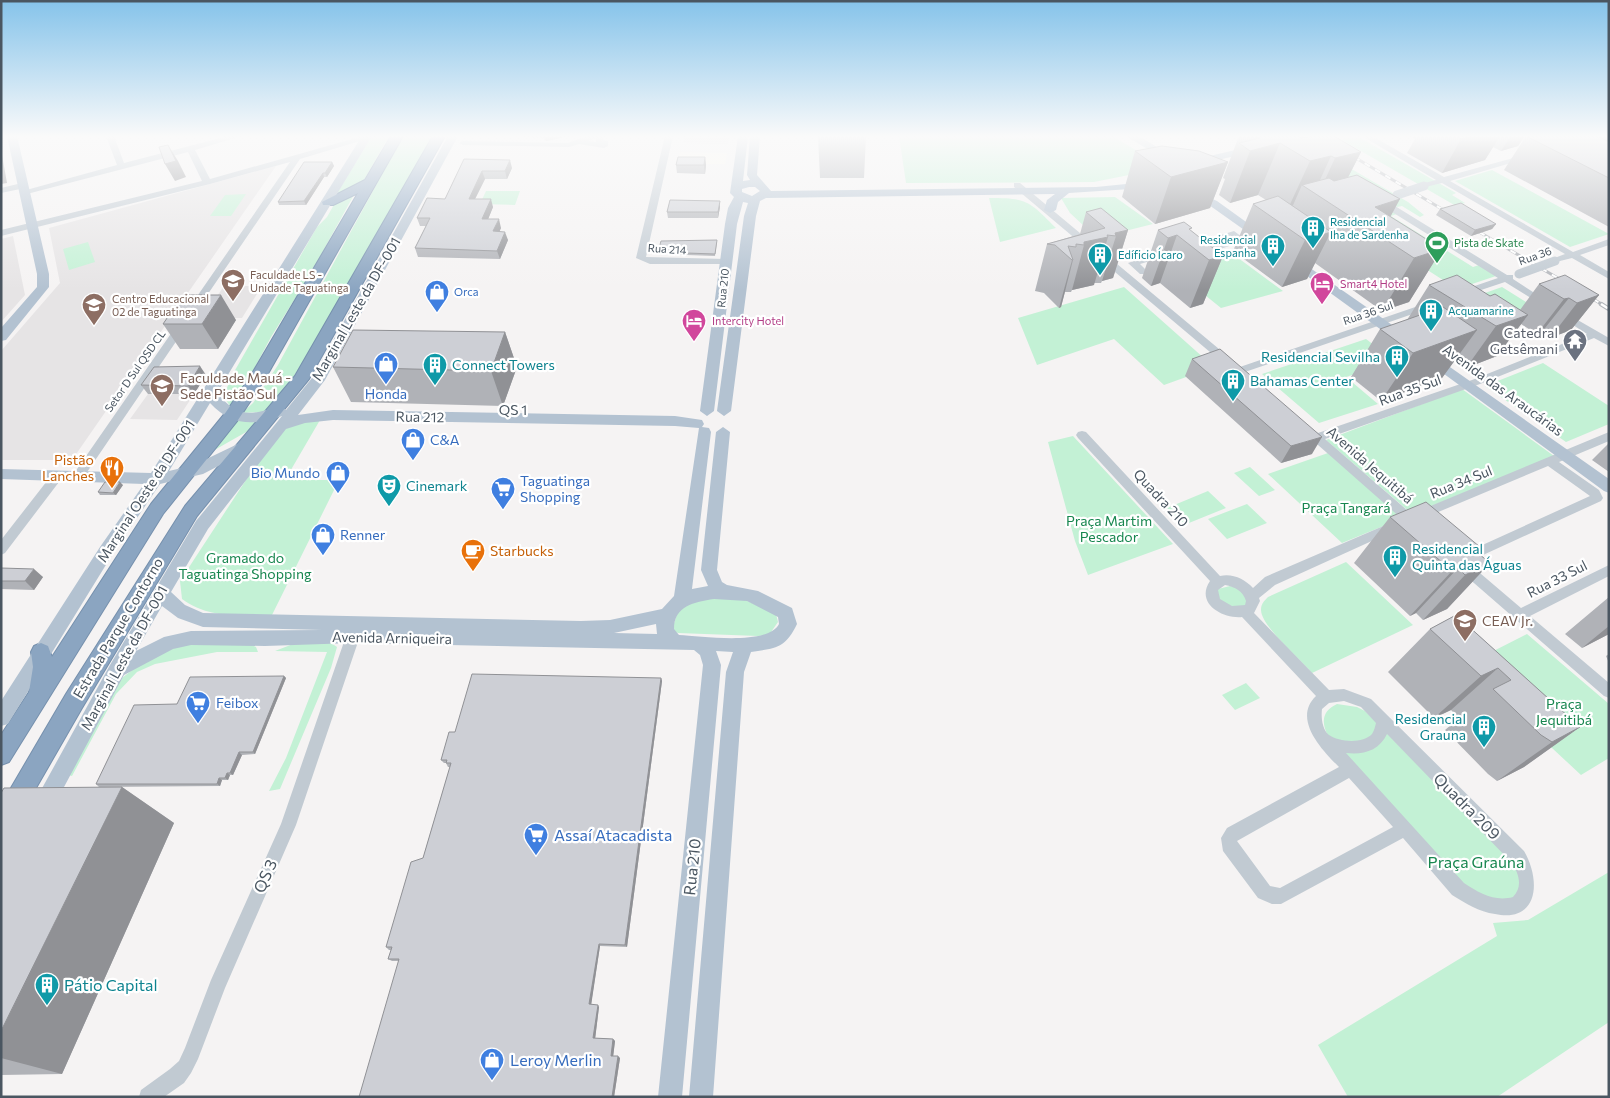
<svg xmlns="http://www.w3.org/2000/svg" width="1610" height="1098" viewBox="0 0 1610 1098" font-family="Commissioner,sans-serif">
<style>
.commercial{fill:#fdf9ef}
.education{fill:#e6e4e5}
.green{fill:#c3f1d5}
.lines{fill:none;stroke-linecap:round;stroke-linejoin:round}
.highway-casing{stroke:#7690ad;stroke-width:2}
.minor{fill:#c1cad2;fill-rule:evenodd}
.major{fill:#b3c2d1;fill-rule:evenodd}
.highway{fill:#8ba5c1;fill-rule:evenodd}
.rail-far1-casing{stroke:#b5b8bd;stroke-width:3}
.rail-casing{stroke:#b5b8bd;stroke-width:4.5}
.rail-far1{stroke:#fff;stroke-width:2;stroke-dasharray:6;stroke-linecap:butt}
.rail{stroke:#fff;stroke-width:2.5;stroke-dasharray:8;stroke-linecap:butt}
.minor-bridge{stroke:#c1cad2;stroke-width:9}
.wall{fill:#b0b2b7}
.shaded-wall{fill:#909195}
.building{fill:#cdcfd5;stroke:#909195}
.labels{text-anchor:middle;stroke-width:4.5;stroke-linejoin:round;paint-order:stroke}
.far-culture-label{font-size:11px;fill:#0d838f;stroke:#fff;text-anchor:start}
.far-leisure-label{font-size:11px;fill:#27864d;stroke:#fff;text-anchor:start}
.far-street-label{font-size:11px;fill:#4a5661;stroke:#fff}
.far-education-label{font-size:11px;fill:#785e54;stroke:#fff;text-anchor:start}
.far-hotel-label{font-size:11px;fill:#b23c85;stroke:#fff;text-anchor:start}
.far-shop-label{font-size:11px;fill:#366cbe;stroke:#fff;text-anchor:start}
.street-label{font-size:14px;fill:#4a5661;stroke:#fff}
.worship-label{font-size:14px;fill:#5b616d;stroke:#fff;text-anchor:end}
.culture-label{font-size:14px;fill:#0d838f;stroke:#fff;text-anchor:start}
.education-label{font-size:14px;fill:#785e54;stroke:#fff;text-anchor:start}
.shop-label{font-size:14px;fill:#366cbe;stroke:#fff;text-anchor:start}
.food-label{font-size:14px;fill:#c56008;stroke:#fff;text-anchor:end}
.park-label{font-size:14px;fill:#17864f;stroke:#fff}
.near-street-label{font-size:16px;fill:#4a5661;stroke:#fff}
.near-shop-label{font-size:16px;fill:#366cbe;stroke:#fff;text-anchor:start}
.near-park-label{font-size:16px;fill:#17864f;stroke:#fff}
.near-culture-label{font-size:16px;fill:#0d838f;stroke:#fff;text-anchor:start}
</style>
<rect width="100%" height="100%" fill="#f5f3f3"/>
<path class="commercial" d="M680,152L727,153L725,164H678Z"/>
<path class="education" d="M685,136H729L728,144H725L683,143Z
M276,166L72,460H1V351L60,283L49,228Z
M13,236L25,295L1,322V239Z
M224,286H262L242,318H202Z
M148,394H194L177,420L130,419Z"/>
<path class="green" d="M372,136H389L364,180L358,185L336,195Z
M403,136H434L305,359L281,396L264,412L242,413L253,403L278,365Z
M899,136H1112L1139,152L1129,175L1094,182L906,183Z
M1357,136L1456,193L1452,195L1465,203L1456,206L1342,140Z
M1314,147L1408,202L1424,215L1420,217L1402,206L1397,207L1304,150Z
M1492,170L1609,234L1570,247L1455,181Z
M356,191L311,273L271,337L253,371L230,406L224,397L230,379L317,227L327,217L336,201Z
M486,191H520L515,205L480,204Z
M246,194L231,216H210L225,195Z
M1115,197L1153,224L1097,238L1070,213L1061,198Z
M989,198C1028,198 1029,201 1056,228L1000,242Z
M1387,208L1397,214L1391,216L1473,267L1479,265L1496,276L1457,289L1348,219Z
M88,242L95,262L69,270L63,249Z
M1226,249L1283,291L1221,308L1169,266Z
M1124,287L1214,367L1164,385L1114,339L1037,365L1018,318Z
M1502,287L1539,310L1489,327L1454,304Z
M1366,339L1395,361L1346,377L1378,404L1319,423L1262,374Z
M1543,363L1609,406V424L1566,442L1485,386Z
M1462,389L1554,456L1412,514L1326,440Z
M239,419H260L248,431L211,452Z
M320,420L285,480H339L272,615C239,615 209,619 182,599L180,581L276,434L291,424Z
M1073,436L1173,544L1088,575L1075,541L1048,442Z
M1328,453L1403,518L1342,543L1268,474Z
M1250,467L1275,490L1259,496L1234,473Z
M1208,491L1226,508L1184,525L1167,508Z
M1247,504L1267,523L1227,539L1208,519Z
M1346,562L1413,625L1312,673C1301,660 1261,626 1261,610C1261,604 1264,601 1268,597Z
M1230,586L1241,589L1249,601L1242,610L1218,601V589Z
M709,596L743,599L776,614L778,622L769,635L758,636L678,633L672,630L679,608Z
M1527,634L1609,704V758L1581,775L1464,666Z
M190,643H247L256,647L258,652H217L155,664L137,672L116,694L72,776L68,775L122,678L150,656Z
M331,643L337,647L331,668L280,789L269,791L286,758L327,652L275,651L293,644Z
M1246,683L1260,698L1235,710L1222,695Z
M1337,704L1357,707L1365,711L1517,866L1522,877L1520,894L1504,903L1468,892L1328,736C1321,722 1322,711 1337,704Z
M1609,872V1022L1497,1097H1348L1318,1045L1497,936L1493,923L1528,920Z"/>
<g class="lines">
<defs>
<path id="highway" d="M391,136H403L265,379L238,420L163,514L9,762L1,765V735L29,692L33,667L31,652L34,646L41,643L48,646L52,657L151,504L226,412L250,377L358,193L333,205H323L322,202L365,180Z
M433,136H445L309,379L197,516L82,708L9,835L1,838V805L66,694L185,506L295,376Z"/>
</defs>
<use href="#highway" class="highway-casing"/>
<path class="minor" d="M1,136H7L1,138Z
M106,136H114L124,163L228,136H242L195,150L210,179L363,136L370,138L300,159L197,310L194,311L189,308L290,162L210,184L1,236V230L202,181L188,152L23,195L19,192L117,165Z
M587,136H605L603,140L608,141V146L604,148L579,144L569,147L463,145L459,143L463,141L568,143ZM596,138V142L588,141Z
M665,136H673L646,257L726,259L729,260V264H650L636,258Z
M1362,136H1372L1444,177L1528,154V158L1450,181L1573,252L1609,239V245L1580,255L1609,272V279L1572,258L1552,263V259L1565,254L1442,183L1421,188V184L1436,180Z
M22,183L26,186L25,188L1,193V188Z
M1014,183H1020L1231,359V363H1223L1014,187Z
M1376,198H1382L1507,275H1513V279L1550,303L1548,305H1542L1505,282L1466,295H1460V291L1498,278L1376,202Z
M1234,231L1242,237L1253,233L1257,236L1198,257L1195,256V252L1235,239L1233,237L1190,249L1185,246Z
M1164,251L1167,252V256L1140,264L1148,272L1146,274H1140L1128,263Z
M1427,303L1432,306L1430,308L1242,373H1234L1233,371L1234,369Z
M1562,311L1609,338V346L1594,338L1480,384L1325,439L1415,517L1416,512L1609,432V441L1559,462L1599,490L1603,498L1601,501L1483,555C1476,558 1466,553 1459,550L1457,547L1459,544L1463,542L1478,547L1590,496L1548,466L1424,518L1417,519L1420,523L1414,528L1410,526L1301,430L1307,426L1318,433L1472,380L1587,334L1559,316V312Z
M183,321L188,324L83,478H75L73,475L75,472L179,322Z
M1082,431L1086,432L1220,576C1232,573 1245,579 1253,588L1265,577L1388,524H1396L1398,527L1396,530L1275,585L1259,598L1260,601L1254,613L1329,690L1344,689L1371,699L1524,851C1541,880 1539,923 1495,914C1479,912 1465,903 1452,895L1403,838L1281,904H1272L1258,898L1223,851L1221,838L1227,828L1339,767C1322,750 1292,719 1316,696L1242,617C1222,619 1195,603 1210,581L1078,438L1076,435L1078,432ZM1225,585C1235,587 1243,591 1246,601L1245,605L1232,606L1220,599L1218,590ZM1344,701L1361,707L1376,723C1375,727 1374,731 1372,734C1363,744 1339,742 1329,735C1322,729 1321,717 1322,709L1329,703ZM1387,734L1512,863C1519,874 1523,887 1513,897C1495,902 1479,893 1464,883L1346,753C1363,755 1379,751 1387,734ZM1349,778L1393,827L1280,888L1270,886L1237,841Z
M58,471L64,475L62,478L5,553L1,555V540L54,472Z
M1463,561L1467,562L1521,608L1609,565V576L1530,616L1609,683V698L1604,696L1459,570L1457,566L1459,562Z
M353,630L358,632L360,636L296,825L225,988L198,1059L191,1073L184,1083L164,1097H139L141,1090L170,1069L179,1061L185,1048L211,980L281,824L346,636L348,632Z"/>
<path class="major" d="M7,136H17L49,274V287L6,340L1,341V328L37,287V274Z
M362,136H372L217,393C239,419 250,415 280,406L286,410L312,378L448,136H458L325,380L298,415L333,410L675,416L702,420L704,424L702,427L709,428L711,432L692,589L708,586L701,570L716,432L723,427L730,432L717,570L722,582L727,585L758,591L792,608L797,624C785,649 776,648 751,652L744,672L713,1097H689L726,672L733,652L716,651L721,665L682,1097H658L703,665L700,655L694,650L353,643L265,646L191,645L173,649L124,675L49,815L42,818L35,815L32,808L35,801L110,665L196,521L282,416C254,426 231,426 210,403L169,471L194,465L246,440L251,441L253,445L251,449L203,474L160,484L112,555L8,724L1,726V701L100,547L144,484L1,479V469L151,473ZM333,420L675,426L699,428L674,596L662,609L610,620L581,621L203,613L185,605L171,592L208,529L286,429L305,423ZM714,599L747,601L778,617L779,624C768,646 701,636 679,635L674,629C674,606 694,602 714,599ZM162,606L178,618L203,627L322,630L191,631L164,637L136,651ZM656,624L657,634L614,633Z
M738,136H748L743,181L750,180L747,175L750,136H760L757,175L771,191L1096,187L1146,182L1151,185L1146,188L1069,193L1058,202L1056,210L1050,213L1044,210L1047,200L1055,194L766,198L760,201L756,216L731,411L724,416L717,411L744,216L748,203L743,202L737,224L714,411L707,416L700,411L725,224L728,208L734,197L730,193ZM749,187H755L760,191L752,196L742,192V189Z
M1126,136H1139L1173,157L1168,160L1164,159Z
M1253,146L1258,149L1257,151L1196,165L1191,162L1192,160Z
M1194,191L1217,201L1267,237L1265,239H1257L1209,205L1190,196V192Z
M1293,256L1408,336L1410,339L1408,342H1398L1289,263L1287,260L1289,257Z
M1430,353L1609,479V493L1604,491L1425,360L1423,357L1425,354Z"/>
<use href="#highway" class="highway"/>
<defs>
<path id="rail-far1" d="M1344,151L1452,215
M1469,226L1568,284
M1583,293L1603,305"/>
<path id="rail" d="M1601,304L1609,309"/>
</defs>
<use href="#rail-far1" class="rail-far1-casing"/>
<use href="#rail" class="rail-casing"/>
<use href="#rail-far1" class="rail-far1"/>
<use href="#rail" class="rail"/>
<path class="minor-bridge" d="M1397,195L1424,186
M1519,274L1555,261"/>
</g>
<path class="wall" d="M518,136H570L546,141L543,138L523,137Z
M818,136H866L864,178H820Z
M1239,136H1299L1301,138L1361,152L1348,177L1390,217L1442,249L1409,302L1382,311L1315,263L1307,279L1282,287L1233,251L1253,204L1266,200L1258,195L1230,203L1219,195L1225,179L1223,178Z
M1409,136H1525L1518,146L1501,151L1493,147L1485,160L1442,173L1407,153L1415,139Z
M1526,136H1609V227L1504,170Z
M1135,151L1228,162L1210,208L1155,224L1122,197Z
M705,157L706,165L705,174L677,173L676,165Z
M464,159L512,168L507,179H485L475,199L493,207L488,219L501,228L499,231L508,240L500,259L418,257L415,248L426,226H420L417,218L445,199Z
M332,162L334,166L327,177H324L306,205H279L278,202Z
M720,207L718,218H668L667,212Z
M1440,209L1496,224L1492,229L1471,236L1436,215Z
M1086,212L1128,230L1113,278L1102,281L1101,283H1094V285L1072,290L1071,292H1065L1061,307L1059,308L1044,293L1035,291L1047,244L1080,234Z
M1158,230L1191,231L1223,256L1203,304L1190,308L1160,283L1151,286L1142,278Z
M717,242L715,256L659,254L658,252Z
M1539,284L1599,295L1571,330L1550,338L1541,333L1537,334L1521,324L1497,356L1466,368L1455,360L1442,378L1381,401L1351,377L1380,329L1407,320L1429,285L1490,296L1520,310Z
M236,320L218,349H180L163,324Z
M505,332L517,367L503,406L351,402L333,367Z
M1192,359L1312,454L1281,463L1185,376Z
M206,375L194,394H148L141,385Z
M1609,443V472L1592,460Z
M123,485L116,495H100L98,492Z
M1390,517L1476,551L1490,563L1447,609L1423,620L1416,613L1410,616L1354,563Z
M1,568L43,577L34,590L1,589Z
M1609,597V634L1582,648L1565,634Z
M1456,615L1580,727L1524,767L1497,781L1488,774L1445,730L1459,718L1451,710L1434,718L1388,672L1430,629Z
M1609,654V663L1606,656Z
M284,676L286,678L255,754L242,755L233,775H230L228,780H222L220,786L99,787L96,784L177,704Z
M661,678L662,681L627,947L600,946L591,1004L599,1007L595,1038L613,1039L615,1041L613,1056L620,1058L614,1097L398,961H392L388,959L391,950H389L386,947L423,858L450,767H448L446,763H444L441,760L455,732Z
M122,787L174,823L62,1074L1,1075V793Z"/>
<path class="shaded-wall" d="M545,136H570L546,141Z
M1472,136H1500L1485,160L1442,173L1461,139Z
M1511,136H1525L1518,146L1501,151Z
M1280,143L1258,195L1230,203L1250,151Z
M168,145L178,161L186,177L175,181L165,164Z
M1,149L7,183L1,184Z
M1361,152L1335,203L1318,195L1335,158Z
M1331,156L1314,193L1302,185L1290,212L1286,213L1310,161Z
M705,157L706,165L705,174L704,165Z
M510,160L512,168L507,179L505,171Z
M332,162L334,166L327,177L325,173Z
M1228,162L1210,208L1155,224L1171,177Z
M482,171L485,179L471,207L469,199Z
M323,173L324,177L306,205L304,201Z
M491,199L493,207L485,227L482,219Z
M1400,199L1380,236L1375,207Z
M720,201V207L718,218V212Z
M499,219L501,228L496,240L493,231Z
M1496,224L1492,229L1471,236L1475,230Z
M1128,230L1113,278L1102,281L1116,236L1115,233Z
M505,232L508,240L500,259L497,251Z
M1331,232L1307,279L1282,287L1305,240Z
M1177,235L1160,283L1151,286L1168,238Z
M1108,237L1094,285L1072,290L1084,245V242Z
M1442,249L1409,302L1382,311L1414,258Z
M1223,256L1203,304L1190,308L1209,260Z
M1072,260H1073L1061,307L1059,308Z
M221,295L236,320L218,349L202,324Z
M1599,295L1571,330L1550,338L1577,303Z
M1569,298L1541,333L1537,334L1564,299Z
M1528,315L1497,356L1466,368L1496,326Z
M1477,330L1442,378L1381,401L1413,353Z
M505,332L517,367L503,406L491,371Z
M200,366L206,375L194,394L188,386Z
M1322,437L1312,454L1281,463L1291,446Z
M120,482L123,485L116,495L113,493Z
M1480,547L1459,569L1458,568L1416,613L1410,616L1452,571L1474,550Z
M1490,563L1447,609L1423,620L1465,575Z
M34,569L43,577L34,590L25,581Z
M1609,626V634L1582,648Z
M1498,668L1451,710L1434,718L1481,676Z
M284,676L286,678L255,754L253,752Z
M661,678L662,681L627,947L625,945Z
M1580,727L1524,767L1497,781L1552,742Z
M239,752L242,755L233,775L230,773Z
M227,773L230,775L228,780L225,778Z
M219,778L222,780L220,786L217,784Z
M122,787L174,823L62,1074L1,1058V1031Z
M599,944L600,946L591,1006L589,1004Z
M598,1005L599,1007L595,1040L593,1038Z
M613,1039L615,1041L613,1058L611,1056Z
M618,1056L620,1058L614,1097H612Z"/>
<path class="building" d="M1257,136H1299L1301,138L1316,136H1334L1361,152L1335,158L1331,156L1310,161L1280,143L1250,151L1239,143L1260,138Z
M1455,136H1472L1461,139Z
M1526,136H1597L1609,142V178Z
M168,145L176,161L165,164L159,147Z
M1162,146L1199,151L1228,162L1171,177L1135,151Z
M678,157H705L704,165H676Z
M464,159L510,160L505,171H482L469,199H491L482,219H499L493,231L505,232L497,251L415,248L430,218H417L427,198L445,199Z
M304,162H332L325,173H323L304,201L278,202Z
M1357,175L1400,199L1375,207L1442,249L1414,258L1302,185L1329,178L1334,181Z
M1278,196L1331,232L1305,240L1253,204Z
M670,200L720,201L718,212H667Z
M1461,203L1496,224L1475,230L1440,209Z
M1101,208L1128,230L1115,233L1116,236L1107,235L1108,237L1084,242V245L1076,244V247L1068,246L1073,260H1072L1055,245L1047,244L1105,228L1086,212Z
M1184,222L1192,228L1189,229L1223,256L1209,260L1177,235L1168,238L1158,230Z
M717,240L715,254L658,252L661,241Z
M1457,275L1490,296L1495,294L1528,315L1496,326L1429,285Z
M1565,275L1599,295L1577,303L1569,298L1564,299L1539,284Z
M183,295H221L202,324H163Z
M1443,307L1477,330L1413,353L1380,329Z
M353,330L505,332L491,371L333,367Z
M1220,349L1322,437L1291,446L1192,359Z
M200,366L188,386L141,385L154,367Z
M105,482H120L113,493L98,492Z
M1426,502L1480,547L1474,550L1490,563L1465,575L1458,568L1452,571L1390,517Z
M1,568L34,569L25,581H1Z
M1456,615L1580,727L1552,742L1541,735L1493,689L1511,680L1498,668L1481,676L1430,629Z
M472,674L661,678L625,945L599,944L589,1004L598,1005L593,1038L613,1039L611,1056H618L612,1097H359L399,959H388L392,947H386L411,862L423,858L451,763H446L447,760H441L449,732H455Z
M284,676L253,752H239L230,773H227L225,778H219L217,784H96L134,705L177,704L190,677Z
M122,787L1,1031V793L4,788Z"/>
<linearGradient id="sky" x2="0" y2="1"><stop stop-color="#85c3ea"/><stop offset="0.47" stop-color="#fafafa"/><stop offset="1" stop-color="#fafafa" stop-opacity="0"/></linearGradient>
<rect width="1610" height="290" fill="url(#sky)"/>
<defs>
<symbol id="building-pin" viewBox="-11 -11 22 30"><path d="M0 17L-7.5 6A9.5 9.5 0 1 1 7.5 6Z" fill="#0f9aa8" stroke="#fff"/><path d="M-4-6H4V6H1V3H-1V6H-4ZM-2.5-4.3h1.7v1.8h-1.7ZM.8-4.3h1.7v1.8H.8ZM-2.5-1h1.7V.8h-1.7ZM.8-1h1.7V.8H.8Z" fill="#fff"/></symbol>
<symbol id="stadium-pin" viewBox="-11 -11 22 30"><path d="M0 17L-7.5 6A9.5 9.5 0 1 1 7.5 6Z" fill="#2e9e5b" stroke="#fff"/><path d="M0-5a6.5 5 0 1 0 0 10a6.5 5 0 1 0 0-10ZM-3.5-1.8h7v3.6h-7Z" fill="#fff"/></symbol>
<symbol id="university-pin" viewBox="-11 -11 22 30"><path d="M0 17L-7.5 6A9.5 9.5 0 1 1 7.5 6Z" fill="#8d6e63" stroke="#fff"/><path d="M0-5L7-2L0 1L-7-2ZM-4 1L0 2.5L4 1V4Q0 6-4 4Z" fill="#fff"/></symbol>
<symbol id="hotel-pin" viewBox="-11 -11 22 30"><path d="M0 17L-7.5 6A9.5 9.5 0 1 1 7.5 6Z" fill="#d1479c" stroke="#fff"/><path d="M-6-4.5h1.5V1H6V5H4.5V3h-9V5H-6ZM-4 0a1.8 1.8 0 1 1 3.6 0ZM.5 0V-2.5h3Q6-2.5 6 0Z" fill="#fff"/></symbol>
<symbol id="shop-pin" viewBox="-11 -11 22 30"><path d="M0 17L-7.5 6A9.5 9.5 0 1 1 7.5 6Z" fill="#3f7fe0" stroke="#fff"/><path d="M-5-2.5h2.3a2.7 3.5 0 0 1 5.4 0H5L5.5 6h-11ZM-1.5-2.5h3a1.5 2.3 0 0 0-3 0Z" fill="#fff"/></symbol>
<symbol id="school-pin" viewBox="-11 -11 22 30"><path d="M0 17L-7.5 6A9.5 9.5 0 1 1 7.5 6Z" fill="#8d6e63" stroke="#fff"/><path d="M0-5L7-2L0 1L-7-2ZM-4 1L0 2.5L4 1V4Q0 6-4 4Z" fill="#fff"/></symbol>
<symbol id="temple-pin" viewBox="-11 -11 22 30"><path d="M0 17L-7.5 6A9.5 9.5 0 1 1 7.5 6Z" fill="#6b7280" stroke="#fff"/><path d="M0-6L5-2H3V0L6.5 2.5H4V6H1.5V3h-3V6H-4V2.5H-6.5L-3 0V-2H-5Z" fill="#fff"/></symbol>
<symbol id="restaurant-pin" viewBox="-11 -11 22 30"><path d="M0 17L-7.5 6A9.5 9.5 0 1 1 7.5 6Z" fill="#e8710a" stroke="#fff"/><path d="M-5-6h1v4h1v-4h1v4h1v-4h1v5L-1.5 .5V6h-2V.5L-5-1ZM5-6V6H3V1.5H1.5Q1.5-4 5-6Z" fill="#fff"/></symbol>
<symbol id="theatre-pin" viewBox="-11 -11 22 30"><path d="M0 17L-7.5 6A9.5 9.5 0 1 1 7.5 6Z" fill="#0f9aa8" stroke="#fff"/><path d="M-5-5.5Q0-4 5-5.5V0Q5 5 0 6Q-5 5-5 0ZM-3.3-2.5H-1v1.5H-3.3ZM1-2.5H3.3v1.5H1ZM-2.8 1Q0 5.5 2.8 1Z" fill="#fff"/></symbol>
<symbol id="supermarket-pin" viewBox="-11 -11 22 30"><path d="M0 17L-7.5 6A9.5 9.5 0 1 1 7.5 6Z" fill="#3f7fe0" stroke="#fff"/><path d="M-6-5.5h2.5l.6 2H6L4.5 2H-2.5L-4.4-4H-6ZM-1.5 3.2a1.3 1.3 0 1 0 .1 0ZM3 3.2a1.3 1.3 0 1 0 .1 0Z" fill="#fff"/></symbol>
<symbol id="cafe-pin" viewBox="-11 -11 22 30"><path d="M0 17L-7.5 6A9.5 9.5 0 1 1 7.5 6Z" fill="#e8710a" stroke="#fff"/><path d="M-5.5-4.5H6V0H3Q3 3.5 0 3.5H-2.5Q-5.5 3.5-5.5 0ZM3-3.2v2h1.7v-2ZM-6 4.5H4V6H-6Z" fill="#fff"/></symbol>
</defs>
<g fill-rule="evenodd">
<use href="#building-pin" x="1299" y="214" width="28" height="38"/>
<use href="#stadium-pin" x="1423" y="229" width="28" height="38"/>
<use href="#building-pin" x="1259" y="232" width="28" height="38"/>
<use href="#building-pin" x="1086" y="241" width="28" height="38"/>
<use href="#university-pin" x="219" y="267" width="28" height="38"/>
<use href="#hotel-pin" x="1308" y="270" width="28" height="38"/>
<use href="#shop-pin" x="423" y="278" width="28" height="38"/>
<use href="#school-pin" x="80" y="291" width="28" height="38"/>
<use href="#building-pin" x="1417" y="297" width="28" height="38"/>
<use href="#hotel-pin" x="680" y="307" width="28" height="38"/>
<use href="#temple-pin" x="1561" y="327" width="28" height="38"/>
<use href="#building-pin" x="1383" y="343" width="28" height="38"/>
<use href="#shop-pin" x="372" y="350" width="28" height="38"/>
<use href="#building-pin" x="421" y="351" width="28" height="38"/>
<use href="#building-pin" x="1219" y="367" width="28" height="38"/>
<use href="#university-pin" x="148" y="372" width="28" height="38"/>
<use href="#shop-pin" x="399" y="426" width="28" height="38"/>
<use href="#restaurant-pin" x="98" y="454" width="28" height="38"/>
<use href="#shop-pin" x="324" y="459" width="28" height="38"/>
<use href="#theatre-pin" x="375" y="472" width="28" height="38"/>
<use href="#supermarket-pin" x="489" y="475" width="28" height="38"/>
<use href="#shop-pin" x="309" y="521" width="28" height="38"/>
<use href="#cafe-pin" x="459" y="537" width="28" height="38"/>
<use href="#building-pin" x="1381" y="543" width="28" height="38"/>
<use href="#school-pin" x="1451" y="607" width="28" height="38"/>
<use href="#supermarket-pin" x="184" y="689" width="28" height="38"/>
<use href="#building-pin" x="1470" y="713" width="28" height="38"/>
<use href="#supermarket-pin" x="522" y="821" width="28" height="38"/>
<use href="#building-pin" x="33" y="971" width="28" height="38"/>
<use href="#shop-pin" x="478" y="1046" width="28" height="38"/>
</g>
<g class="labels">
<g class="far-culture-label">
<text x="1330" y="226">Residencial<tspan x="1330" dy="13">Iha de Sardenha</tspan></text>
<text x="1256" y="244" text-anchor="end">Residencial<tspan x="1256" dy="13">Espanha</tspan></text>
<text x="1118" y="259">Edíficio Ícaro</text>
<text x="1448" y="315">Acquamarine</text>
</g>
<g class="far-leisure-label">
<text x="1454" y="247">Pista de Skate</text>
</g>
<g class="far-street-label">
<text transform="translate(667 249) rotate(4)" y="4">Rua 214</text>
<text transform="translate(1535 256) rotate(-20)" y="4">Rua 36</text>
<text transform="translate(723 288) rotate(-84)" y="4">Rua 210</text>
<text transform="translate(1368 313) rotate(-19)" y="4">Rua 36 Sul</text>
<text transform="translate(135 371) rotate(-55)" y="4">Setor D Sul QSD CL</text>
</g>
<g class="far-education-label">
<text x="250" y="279">Faculdade LS -<tspan x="250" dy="13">Unidade Taguatinga</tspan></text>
<text x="112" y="303">Centro Educacional<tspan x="112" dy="13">02 de Taguatinga</tspan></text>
</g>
<g class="far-hotel-label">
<text x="1340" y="288">Smart4 Hotel</text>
<text x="712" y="325">Intercity Hotel</text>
</g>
<g class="far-shop-label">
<text x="454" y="296">Orca</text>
</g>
<g class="street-label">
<text transform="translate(356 309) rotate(-60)" y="5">Marginal Leste da DF-001</text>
<text transform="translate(1410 390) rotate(-20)" y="5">Rua 35 Sul</text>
<text transform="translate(1503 390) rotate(36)" y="5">Avenida das Araucárias</text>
<text x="513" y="415">QS 1</text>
<text transform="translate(420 417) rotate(1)" y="5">Rua 212</text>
<text transform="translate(1370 465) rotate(41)" y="5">Avenida Jequitibá</text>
<text transform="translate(1461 482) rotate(-22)" y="5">Rua 34 Sul</text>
<text transform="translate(146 491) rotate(-57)" y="5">Marginal Oeste da DF-001</text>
<text transform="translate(1161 498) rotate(47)" y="5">Quadra 210</text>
<text transform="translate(1557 579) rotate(-27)" y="5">Rua 33 Sul</text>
<text transform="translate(118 628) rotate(-59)" y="5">Estrada Parque Contorno</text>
<text transform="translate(392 638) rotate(1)" y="5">Avenida Arniqueira</text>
<text transform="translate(124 658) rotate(-61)" y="5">Marginal Leste da DF-001</text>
</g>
<g class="worship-label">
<text x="1558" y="338">Catedral<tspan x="1558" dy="16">Getsêmani</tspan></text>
</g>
<g class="culture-label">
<text x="1380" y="362" text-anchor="end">Residencial Sevilha</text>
<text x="452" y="370">Connect Towers</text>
<text x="1250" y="386">Bahamas Center</text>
<text x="406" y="491">Cinemark</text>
<text x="1412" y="554">Residencial<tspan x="1412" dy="16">Quinta das Águas</tspan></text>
<text x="1466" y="724" text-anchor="end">Residencial<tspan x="1466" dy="16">Grauna</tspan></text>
</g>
<g class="education-label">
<text x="180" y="383">Faculdade Mauá -<tspan x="180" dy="16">Sede Pistão Sul</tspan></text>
<text x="1482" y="626">CEAV Jr.</text>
</g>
<g class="shop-label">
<text x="386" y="399" text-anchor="middle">Honda</text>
<text x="430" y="445">C&amp;A</text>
<text x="320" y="478" text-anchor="end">Bio Mundo</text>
<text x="520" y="486">Taguatinga<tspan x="520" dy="16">Shopping</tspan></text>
<text x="340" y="540">Renner</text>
<text x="216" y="708">Feibox</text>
</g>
<g class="food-label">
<text x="94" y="465">Pistão<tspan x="94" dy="16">Lanches</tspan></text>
<text x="490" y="556" text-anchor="start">Starbucks</text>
</g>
<g class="park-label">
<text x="1346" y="513">Praça Tangará</text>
<text x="1109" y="526">Praça Martim<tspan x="1109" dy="16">Pescador</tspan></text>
<text x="245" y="563">Gramado do<tspan x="245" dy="16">Taguatinga Shopping</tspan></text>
<text x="1564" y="709">Praça<tspan x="1564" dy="16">Jequitibá</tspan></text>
</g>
<g class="near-street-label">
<text transform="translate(1467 806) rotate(45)" y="6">Quadra 209</text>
<text transform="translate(692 867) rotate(-84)" y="6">Rua 210</text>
<text transform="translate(265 876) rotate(-66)" y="6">QS 3</text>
</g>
<g class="near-shop-label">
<text x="554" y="841">Assaí Atacadista</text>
<text x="510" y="1066">Leroy Merlin</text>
</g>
<g class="near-park-label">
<text x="1476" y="868">Praça Graúna</text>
</g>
<g class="near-culture-label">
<text x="64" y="991">Pátio Capital</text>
</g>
</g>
<rect width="1610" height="1098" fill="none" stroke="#4a5661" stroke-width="5"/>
</svg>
